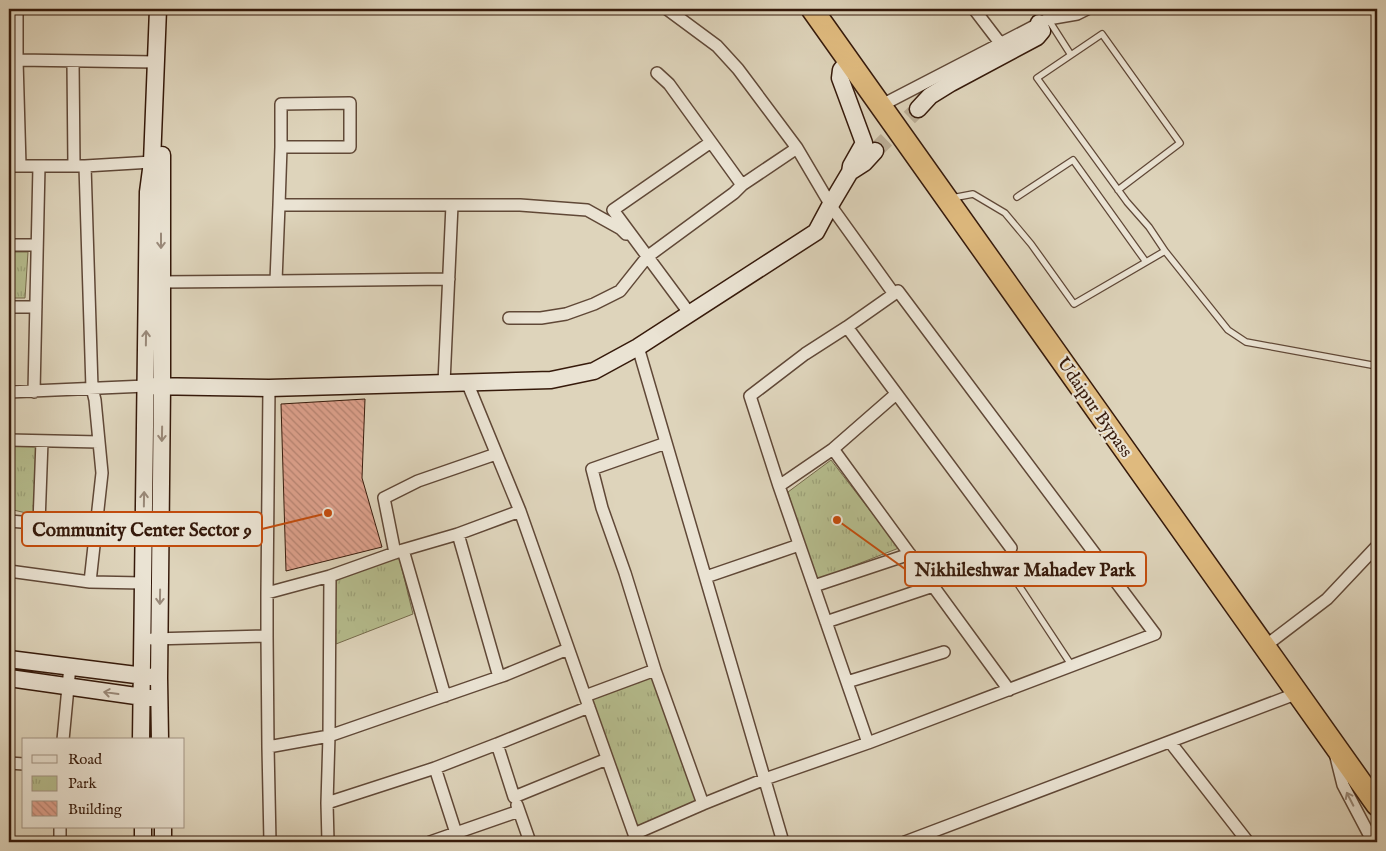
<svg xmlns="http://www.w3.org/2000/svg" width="1386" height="851" viewBox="0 0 1386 851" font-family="'IM FELL English',serif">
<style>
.park{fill:url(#park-tufts);stroke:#766b4c}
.building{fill:url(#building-back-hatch);stroke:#361a0b}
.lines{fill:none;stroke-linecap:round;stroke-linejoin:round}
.secondary-tunnel{stroke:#bcaf98;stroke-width:16;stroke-dasharray:16 8;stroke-linecap:butt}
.lane-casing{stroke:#604837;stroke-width:8}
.street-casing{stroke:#604837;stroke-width:14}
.secondary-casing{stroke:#361a0b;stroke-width:19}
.highway-casing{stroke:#361a0b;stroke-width:24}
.lane{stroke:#eae3d3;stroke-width:5.5}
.street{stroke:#eae3d3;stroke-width:11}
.secondary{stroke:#eae3d3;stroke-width:16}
.highway{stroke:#dfba7e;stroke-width:21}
.oneway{stroke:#998979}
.labels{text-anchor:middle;stroke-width:4.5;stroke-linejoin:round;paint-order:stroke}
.street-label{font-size:18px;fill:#361a0b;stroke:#eae3d3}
.leader{fill:none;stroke:#c44c0c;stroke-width:2}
.callout-dot{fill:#c44c0c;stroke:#eae3d3;stroke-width:2}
.callout{fill:#eae3d3;stroke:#c44c0c;stroke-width:2}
.callout-label{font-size:19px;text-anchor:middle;font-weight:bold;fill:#361a0b}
</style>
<defs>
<pattern id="park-tufts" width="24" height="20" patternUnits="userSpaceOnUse" patternTransform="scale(1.25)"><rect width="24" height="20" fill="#b5bc8d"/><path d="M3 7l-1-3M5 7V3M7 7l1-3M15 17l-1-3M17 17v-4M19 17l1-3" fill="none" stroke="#9ca178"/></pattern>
<pattern id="building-back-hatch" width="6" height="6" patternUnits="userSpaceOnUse" patternTransform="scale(1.25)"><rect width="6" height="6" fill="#dfa28e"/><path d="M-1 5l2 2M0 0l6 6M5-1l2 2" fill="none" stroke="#b68372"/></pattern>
</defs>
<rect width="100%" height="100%" fill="#ded4bb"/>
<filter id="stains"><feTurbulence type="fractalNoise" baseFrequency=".004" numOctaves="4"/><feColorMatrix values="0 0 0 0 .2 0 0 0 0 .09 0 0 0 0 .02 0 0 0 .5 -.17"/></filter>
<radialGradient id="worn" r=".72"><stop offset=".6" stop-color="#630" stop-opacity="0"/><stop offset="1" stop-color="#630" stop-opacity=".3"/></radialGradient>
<path class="park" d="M9,252H28L25,298H9Z
M9,443H40L35,515L9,509Z
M831,460L899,548L814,581L788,492Z
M399,557L413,614L336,644L334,581Z
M653,676L697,801L632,828L589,695Z"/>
<path class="building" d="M365,399L362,478L382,547L286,571L281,404Z"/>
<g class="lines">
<path class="secondary-tunnel" d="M875,151L918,109"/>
<defs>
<path id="lane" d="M1048,19L1071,55
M1118,190L1180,143L1102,34L1037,78L1127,202L1149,227L1165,251
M1017,197L1073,160L1146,262
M952,198L973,194L1005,213L1031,244L1074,304L1165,251L1228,330L1246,342L1377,366
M1014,578L1072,666"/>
<path id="street" d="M667,9L717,46L738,69L797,148L742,185
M974,9L1000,43
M17,60V9
M73,62L74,166
M657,73L669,84L711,142
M882,105L1048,19L1077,14L1087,9
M9,166H85L152,162
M20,166L17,60L156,62
M279,205L281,147H350V103L281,104V147
M9,245H37
M449,279L276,281L279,205H452
M161,282L276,281
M894,294L898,291L1155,634L868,743L779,486L833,449L896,394
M9,307H36
M509,318H541L566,314L594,304L620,291L647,257L734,193L742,185L711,142L613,210L690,314
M847,327L1011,548
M638,347L783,842
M467,382L520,511L585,696L655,670L625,573L602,508L592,469L666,443
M444,383L452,205H520L587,210L621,229L626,234
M269,388L267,593L330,576
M9,392L146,386
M34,392L39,166
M9,440L99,442
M833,449L1009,690
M779,486L750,396L805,354L847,327L894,294L833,209L797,148
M9,521L96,528
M39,523L42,441
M403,550L458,534
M395,553L384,498L418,481L496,454
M9,571L90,582L102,473L95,400L92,388L85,166
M706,577L799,545
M90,582L143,583
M814,586L910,554
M826,622L933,586
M267,636L268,747L329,736L327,803
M152,639L267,636V593
M1264,647L1327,599L1377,546
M499,677L458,534L520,511
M847,682L944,652
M445,696L403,550L330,576L329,736L499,677L505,675L568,649
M585,696L634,834L703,804L655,670
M589,707L497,744L514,797L607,759
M63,740L70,666
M1170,742L1248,842
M268,747L270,842
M1336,757L1343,785L1373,842
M9,763L24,764
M435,768L497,744
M703,804L765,779L868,743
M517,805L530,842
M60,842V827
M328,842L327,803L435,768L456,833
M430,842L519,811
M905,842L1298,693"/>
<path id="secondary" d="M918,109L930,96L951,83L1037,37L1042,31L1039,23
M850,172L864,163L875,151
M146,386L269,388L551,380L594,371L638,347L816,232L831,204L850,172L851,166L864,143L840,78L841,70L849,60
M9,659L152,677
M9,678L150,698
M141,740L148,192L152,162L158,9
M160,740L159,678L162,386V155
M143,827V842
M163,827V842"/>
<path id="highway" d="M812,9L1377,805"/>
</defs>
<use href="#lane" class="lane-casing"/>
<use href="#street" class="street-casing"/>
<use href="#secondary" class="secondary-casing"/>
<use href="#highway" class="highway-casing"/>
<use href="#lane" class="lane"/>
<use href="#street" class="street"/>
<use href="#secondary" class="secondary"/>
<use href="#highway" class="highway"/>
</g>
<defs><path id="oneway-shaft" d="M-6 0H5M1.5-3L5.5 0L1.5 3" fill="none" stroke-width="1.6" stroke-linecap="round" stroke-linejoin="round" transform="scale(1.25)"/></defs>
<g class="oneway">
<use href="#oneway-shaft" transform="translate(161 241) rotate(90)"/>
<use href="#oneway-shaft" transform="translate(146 338) rotate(-89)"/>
<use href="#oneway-shaft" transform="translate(162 434) rotate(91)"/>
<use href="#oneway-shaft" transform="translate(144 499) rotate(-89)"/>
<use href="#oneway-shaft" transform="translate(160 597) rotate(91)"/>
<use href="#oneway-shaft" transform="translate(111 693) rotate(-172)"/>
<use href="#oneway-shaft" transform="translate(1350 799) rotate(-117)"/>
</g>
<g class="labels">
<g class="street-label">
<text transform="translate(1095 407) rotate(55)" y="6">Udaipur Bypass</text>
</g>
</g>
<path class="leader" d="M328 513L262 529M837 520L905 569"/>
<g class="callout-dot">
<circle cx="328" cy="513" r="5"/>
<circle cx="837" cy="520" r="5"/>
</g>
<g class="callout">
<rect x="22" y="512" width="240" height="34" rx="5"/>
<rect x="905" y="552" width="241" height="34" rx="5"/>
</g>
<g class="callout-label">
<text x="142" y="536">Community Center Sector 9</text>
<text x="1025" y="576">Nikhileshwar Mahadev Park</text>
</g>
<rect width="1386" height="851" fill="none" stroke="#ded4bb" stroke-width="30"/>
<rect x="10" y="10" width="1366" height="831" fill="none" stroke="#361a0b" stroke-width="2.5"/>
<rect x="15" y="15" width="1356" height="821" fill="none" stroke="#361a0b"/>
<rect x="22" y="738" width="162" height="90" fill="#eae3d3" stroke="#a29383"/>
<rect x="32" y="755" width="25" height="8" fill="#eae3d3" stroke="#a29383"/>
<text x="68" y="764" font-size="15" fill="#361a0b">Road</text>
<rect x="32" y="776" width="25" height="15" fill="url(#park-tufts)" stroke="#a29383"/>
<text x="68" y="788" font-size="15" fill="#361a0b">Park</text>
<rect x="32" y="801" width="25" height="15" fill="url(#building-back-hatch)" stroke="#a29383"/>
<text x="68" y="814" font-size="15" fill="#361a0b">Building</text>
<rect width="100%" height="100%" filter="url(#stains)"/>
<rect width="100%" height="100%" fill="url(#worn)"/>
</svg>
